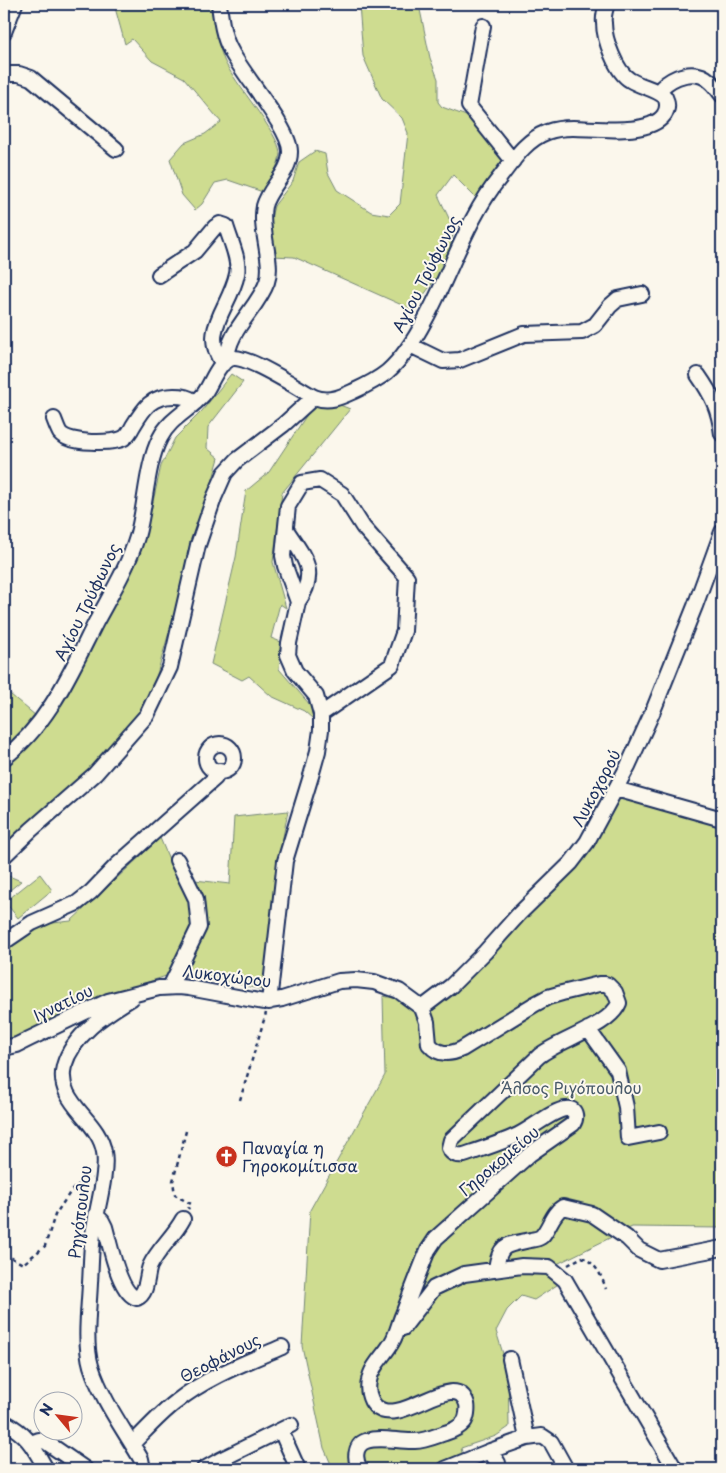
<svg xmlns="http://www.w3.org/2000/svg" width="726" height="1473" viewBox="0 0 726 1473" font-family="'Playpen Sans',sans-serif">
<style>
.green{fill:#cedc90;stroke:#748677}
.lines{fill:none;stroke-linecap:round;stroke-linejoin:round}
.minor-casing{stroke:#1b2f5e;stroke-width:18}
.path{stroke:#1b2f5e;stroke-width:2.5;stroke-dasharray:4 4;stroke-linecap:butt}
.minor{stroke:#fbf7ec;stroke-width:14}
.labels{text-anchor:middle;stroke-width:4;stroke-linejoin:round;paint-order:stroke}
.street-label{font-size:16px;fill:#1b2f5e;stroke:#fbf7ec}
.park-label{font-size:16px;fill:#485a6a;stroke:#fbf7ec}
.poi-label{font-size:16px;fill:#1b2f5e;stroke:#fbf7ec;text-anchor:start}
</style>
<rect width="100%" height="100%" fill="#fbf7ec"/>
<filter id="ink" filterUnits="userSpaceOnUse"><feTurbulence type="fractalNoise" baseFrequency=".02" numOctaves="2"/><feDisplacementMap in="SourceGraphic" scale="10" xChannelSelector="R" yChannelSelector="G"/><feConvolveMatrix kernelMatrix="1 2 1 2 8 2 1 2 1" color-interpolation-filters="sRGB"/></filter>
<g filter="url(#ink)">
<path class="green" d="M114,4H211C213,23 217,42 224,60C234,83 279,133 280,153C280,165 269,180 263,192L228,180L215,183L202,204L195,210L182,195L170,159L184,143L205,134L221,122L184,78L152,61L132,39L125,44Z
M359,4H426L419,5L430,58L438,79V102L442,107L469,117L508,162L478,200L453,175L438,195L454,229L447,263L413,310L294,257L272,256L268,229L274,206L293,181L299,162L315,151L325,154L328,173L337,190L371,212L389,215L400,204L408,133L402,118L382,99L363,56Z
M231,374L243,382L208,427L207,448L219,458L153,688L138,717L112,746L84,775L4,852V768L19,756L34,740L66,698L128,577L145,537L161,466L175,438L202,411Z
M340,405L350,409L282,493L273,562L286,608L280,604L271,638L281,642L279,669L311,706L313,719L304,711L271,696L249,676L242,680L211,664L236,557L246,491L269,472L312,407Z
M4,689L36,716L28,729L4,754Z
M620,793L722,823V1228L632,1227L553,1266L560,1283L534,1300L521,1296L507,1310L496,1331L508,1370L509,1427L496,1436L461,1448L466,1469H333L324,1448L302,1346L310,1210L385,1075L383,996L419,1003L467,979Z
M288,811L280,853L263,990L189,972L172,974L95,1000L44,1026L29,1036L4,1042V948L44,924L71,921L160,838L177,878L230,884L234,817Z
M4,874L21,881L4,895Z
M40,874L52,890L18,918L5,902Z"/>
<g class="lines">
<defs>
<path id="minor" d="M219,4C221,20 223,37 231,51C243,75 291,130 290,152C290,173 269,187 264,206C259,231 274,262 267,282C257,310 227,330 227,361
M483,26L469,106L513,161
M4,32L15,4
M4,74H19L31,78L116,149
M658,92C667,80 686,70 702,76C710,79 717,88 722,95
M159,275L195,251L215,227L220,224L226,226C230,240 240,260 237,274C230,308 199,331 223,364
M410,345L443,361L460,360L524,334L582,332L595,325L610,306L618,299L642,294
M698,375C712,395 719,409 722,434
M54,419C56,424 58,430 60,433C69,444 113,444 124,438C128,435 131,430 133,426C144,408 151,396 174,396C183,396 188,397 196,402
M287,531C304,557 319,572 298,602
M206 758a14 14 0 1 1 28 0a14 14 0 1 1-28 0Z
M4,758C49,724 71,671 96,622C111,594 128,567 137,537C146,506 146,465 160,438C170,418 189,411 203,395C212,384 217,361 233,358C249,356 299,389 314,397C329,403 341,397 354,391C365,386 377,380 387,372C403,358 415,339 425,320C451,273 466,219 501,176C514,159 526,140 547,132C555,129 564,128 573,128C596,128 649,136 664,115C668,109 668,103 665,97C655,88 641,87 630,80C616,72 604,39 604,23C603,17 605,10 607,4
M616,789L722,819
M4,856L31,830L95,774L147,715L170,667L198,545L214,498L225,473L237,460L283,425L314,397
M4,942L32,923L77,903L91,892L116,866L215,778L219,771
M170,987L199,927L196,899L177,860
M132,998C106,1014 73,1034 64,1066C55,1103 99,1119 104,1152C108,1172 96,1212 93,1234C91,1250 91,1267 90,1283C89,1308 84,1342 91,1366C102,1400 123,1428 141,1459L143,1469
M269,1002L285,861L311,776L318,751L321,730V714L316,696L295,671L288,655L289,643L298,602L285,566L283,556L288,506L302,483L320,480L342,494L363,527L407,577L404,631L392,665L321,714
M422,1008L451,986L485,952L519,914L571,863L587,842L628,766L653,711L695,606L722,532
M588,1029L618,1071L626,1107L628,1138L659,1132
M4,1048L17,1045L29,1039L108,1001L159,988L179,987L189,988L264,1002L282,999L339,981L356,980L374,982L399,991L422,1008L427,1022L429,1044C438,1055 449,1055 462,1049L535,1004L548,997L562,993L599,984H605L608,985L615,992L619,1003C610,1026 559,1040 539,1056L451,1140L449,1148C452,1155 457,1156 464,1155C482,1149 501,1143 518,1135C531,1129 553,1110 566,1109C576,1107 577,1118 573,1124L530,1154L436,1238L428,1250C419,1272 411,1293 403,1314C399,1323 397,1334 392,1342C385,1355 371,1366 369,1381C367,1389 369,1399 375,1406C400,1430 455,1367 467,1404C468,1409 467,1418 464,1422C459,1428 452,1431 445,1433C436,1436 425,1441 415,1441C400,1442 381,1436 366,1441C354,1445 354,1461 361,1469
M96,1215L102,1221L105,1227C110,1244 119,1294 137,1298C148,1293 146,1276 150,1266C158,1249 174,1236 183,1219
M496,1268C500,1242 508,1245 531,1240C535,1239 539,1239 542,1236C550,1227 552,1213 563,1207L592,1214L627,1238L639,1250L659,1260L722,1248
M403,1328L434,1288L464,1274L522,1266L549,1267L565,1280L675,1469
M510,1359L527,1438
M4,1422C28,1435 33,1446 46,1469
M281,1431L298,1469
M31,1443L39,1440L46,1442L85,1469
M132,1444C146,1430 160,1414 176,1402C207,1377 245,1363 282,1347
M490,1451L527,1438L542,1436L551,1442L566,1469
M204,1469L220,1460L291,1425
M445,1469L490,1451L498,1463V1469"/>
</defs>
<use href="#minor" class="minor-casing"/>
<path class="path" d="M240,1100L266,1013
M186,1131L173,1181L175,1195L191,1204L188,1209
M4,1254L23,1264L45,1246L55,1215L71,1191L78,1185L92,1178
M568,1265L582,1257C596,1264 601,1274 606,1289"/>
<use href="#minor" class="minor"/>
</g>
</g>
<defs>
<symbol id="church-disc" viewBox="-11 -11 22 22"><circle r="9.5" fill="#c8321e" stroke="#fbf7ec"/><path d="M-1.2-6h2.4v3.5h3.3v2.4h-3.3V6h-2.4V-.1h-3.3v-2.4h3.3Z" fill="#fff"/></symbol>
</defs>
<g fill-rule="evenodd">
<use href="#church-disc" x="214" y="1144" width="25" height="25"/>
</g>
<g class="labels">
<g class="street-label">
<text transform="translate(426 274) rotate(-63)" y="6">Αγίου Τρύφωνος</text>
<text transform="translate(87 602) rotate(-64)" y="6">Αγίου Τρύφωνος</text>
<text transform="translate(596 788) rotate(-62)" y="6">Λυκοχορού</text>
<text transform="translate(227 976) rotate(7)" y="6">Λυκοχώρου</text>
<text transform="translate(63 1003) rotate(-26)" y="6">Ιγνατίου</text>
<text transform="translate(499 1161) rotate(-40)" y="6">Γηροκομείου</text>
<text transform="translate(80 1212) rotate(-83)" y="6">Ρηγόπουλου</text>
<text transform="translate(220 1358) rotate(-27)" y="6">Θεοφάνους</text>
</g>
<g class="park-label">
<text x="571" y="1094">Άλσος Ριγόπουλου</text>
</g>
<g class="poi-label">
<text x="242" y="1154">Παναγία η<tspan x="242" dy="18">Γηροκομίτισσα</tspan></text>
</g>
</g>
<rect width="726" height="1473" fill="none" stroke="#fbf7ec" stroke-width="20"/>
<rect x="10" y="10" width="706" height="1453" fill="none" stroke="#1b2f5e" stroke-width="2" filter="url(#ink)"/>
<g transform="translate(58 1416) rotate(299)"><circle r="24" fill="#fbf7ec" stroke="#a1a7b3"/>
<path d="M0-4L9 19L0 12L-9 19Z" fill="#c8321e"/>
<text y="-8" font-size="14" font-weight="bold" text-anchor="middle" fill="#1b2f5e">N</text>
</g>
</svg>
